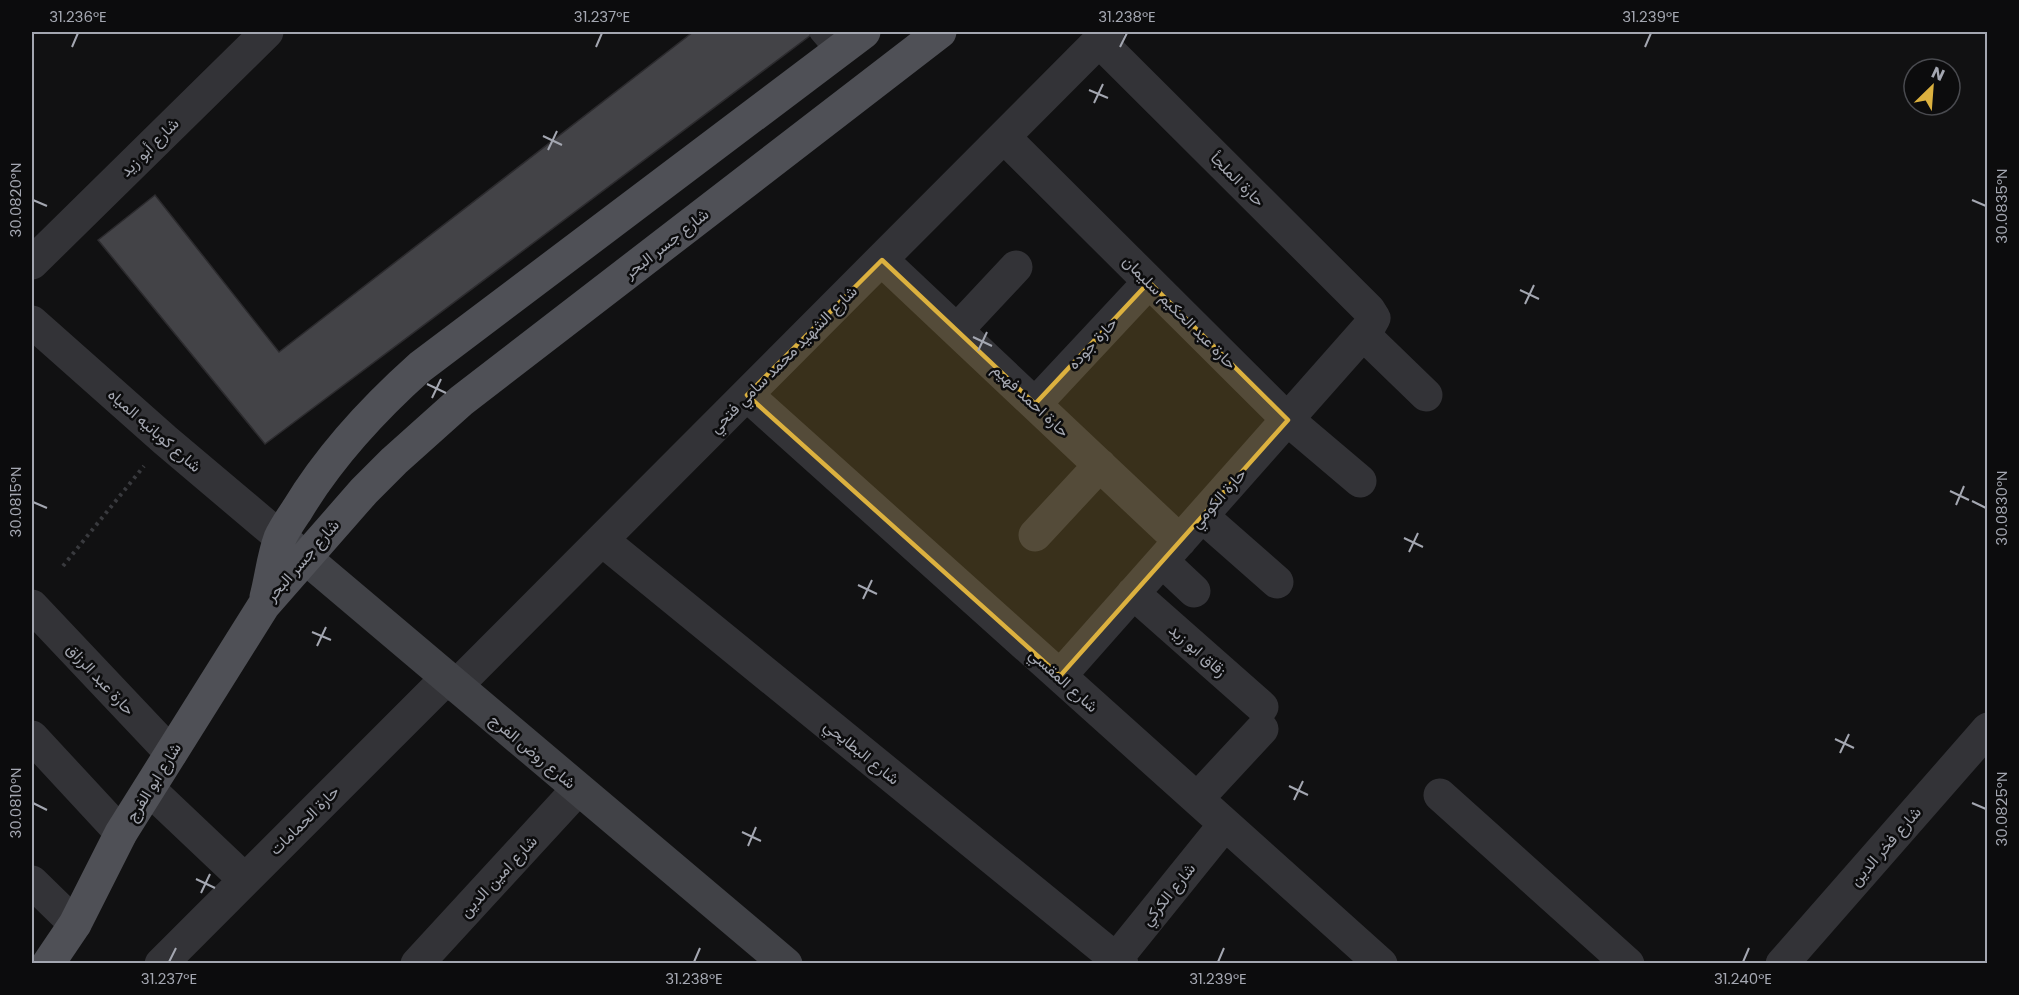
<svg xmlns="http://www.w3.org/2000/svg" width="2019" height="995" viewBox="0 0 2019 995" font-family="Poppins,Vazirmatn,sans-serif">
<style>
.building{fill:#434347;stroke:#2c2b2e;stroke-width:1.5}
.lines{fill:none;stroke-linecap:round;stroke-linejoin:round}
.path{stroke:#393a3e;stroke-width:4;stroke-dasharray:3 4.5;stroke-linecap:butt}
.lane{stroke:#333337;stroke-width:20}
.street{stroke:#333337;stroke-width:33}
.secondary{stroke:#414247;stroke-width:33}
.primary{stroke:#4f5056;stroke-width:33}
.marked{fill:#dcb13f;fill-opacity:0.2;stroke:#dcb13f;stroke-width:4.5;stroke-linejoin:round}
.ticks{fill:none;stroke:#a4a7b1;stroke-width:2}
.labels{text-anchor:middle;stroke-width:5;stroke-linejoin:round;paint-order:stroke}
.street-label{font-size:16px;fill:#a4a7b1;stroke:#0c0c0d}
.neatline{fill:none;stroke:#a4a7b1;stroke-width:2}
.ticks-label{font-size:15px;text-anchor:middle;fill:#a4a7b1}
</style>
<rect width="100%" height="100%" fill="#111112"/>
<path class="building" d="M693,32H815L265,444L98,240L155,195L279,352Z"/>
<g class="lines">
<path class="path" d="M63,566L144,466"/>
<path class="lane" d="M819,32L837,53"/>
<path class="street" d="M1004,137L1288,420L1360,481
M882,260L1180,541
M32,263L267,32
M32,322L165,440L281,538
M957,330L1016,267
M1363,334L1426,395
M747,395L1381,964
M1035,404L1149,282
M1202,516L1277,582
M1035,535L1100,465
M602,540L1122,964
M1162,561L1194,591
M1133,593L1262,707
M32,606L171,753
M1060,676L1369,327L1374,318L1369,310L1100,42
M456,686L1108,32
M32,737L121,833
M149,789L244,879
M1440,795L1628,964
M1197,799L1262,729
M32,882L75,924
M161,964L447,678
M417,964L578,789
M1112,964L1225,824
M1782,964L1988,729"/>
<path class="secondary" d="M283,539L786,964"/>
<path class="primary" d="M266,597C271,578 273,557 280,538C284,529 291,519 297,510C330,455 373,409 420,367L864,32
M48,964L75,924L121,833L264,605L364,491L394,461L461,401L940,32"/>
</g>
<path class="marked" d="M882,260L1035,404L1149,282L1288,420L1060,676L747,395Z"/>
<path class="ticks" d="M72,47L78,33M596,47L602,33M1120,47L1127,33M1645,47L1651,33M1089,90L1108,98M1094,103L1103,84M543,136L562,145M548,150L557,131M33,200L47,206M1972,200L1986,206M1520,290L1539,299M1525,304L1534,285M973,337L992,346M978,351L987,332M427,384L446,393M432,398L441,379M1950,491L1969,500M1972,501L1986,508M33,502L47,508M1956,505L1964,486M1404,538L1423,547M1409,552L1418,533M858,585L877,594M863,599L872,580M312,632L331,640M317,646L326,627M1835,739L1854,748M1840,753L1849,734M1289,786L1308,795M1294,800L1303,781M33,803L47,810M1972,803L1986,809M742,832L761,841M748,846L756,827M196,879L215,888M201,893L210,874M169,962L176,948M694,962L700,948M1218,962L1224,948M1743,962L1749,948"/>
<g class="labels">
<g class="street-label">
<text transform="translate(149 147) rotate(-45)" y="6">شارع أبو زيد</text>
<text transform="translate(1238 179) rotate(45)" y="6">حارة الملجأ</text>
<text transform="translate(666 243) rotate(-38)" y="6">شارع جسر البحر</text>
<text transform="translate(1180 312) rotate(45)" y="6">حارة عبد الحكيم سليمان</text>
<text transform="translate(1092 343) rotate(-47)" y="6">حارة جوده</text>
<text transform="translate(783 359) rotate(-45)" y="6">شارع الشهيد محمد سامي فتحي</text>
<text transform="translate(1031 400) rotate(43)" y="6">حارة احمد فهيم</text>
<text transform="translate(155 430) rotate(41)" y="6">شارع كوبانيه المياه</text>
<text transform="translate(1218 498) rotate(-48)" y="6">حارة الكومي</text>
<text transform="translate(302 560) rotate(-49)" y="6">شارع جسر البحر</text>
<text transform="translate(1198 650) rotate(41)" y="6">زقاق ابو زيد</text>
<text transform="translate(101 679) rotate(47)" y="6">حارة عبد الرزاق</text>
<text transform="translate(1064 680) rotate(42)" y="6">شارع المقسي</text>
<text transform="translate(533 751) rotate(40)" y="6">شارع روض الفرج</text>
<text transform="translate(862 752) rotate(39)" y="6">شارع البطايحي</text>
<text transform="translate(153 782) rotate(-58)" y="6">شارع ابو الفرج</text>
<text transform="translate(304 820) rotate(-45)" y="6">حارة الحمامات</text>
<text transform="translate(1885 846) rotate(-49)" y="6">شارع فخر الدين</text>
<text transform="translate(498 876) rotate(-47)" y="6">شارع امين الدين</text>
<text transform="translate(1168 894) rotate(-51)" y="6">شارع الكركي</text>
</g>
</g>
<rect width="2019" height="995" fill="none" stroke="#0c0c0d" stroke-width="66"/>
<g transform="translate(1932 87) rotate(25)"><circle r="28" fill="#0c0c0d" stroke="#494a4f" stroke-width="1.5"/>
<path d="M0-4.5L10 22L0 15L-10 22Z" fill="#dcb13f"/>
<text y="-9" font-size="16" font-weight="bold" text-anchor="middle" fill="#a4a7b1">N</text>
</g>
<rect x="33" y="33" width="1953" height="929" class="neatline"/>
<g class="ticks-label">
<text x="78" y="22">31.236°E</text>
<text x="602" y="22">31.237°E</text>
<text x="1127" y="22">31.238°E</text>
<text x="1651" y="22">31.239°E</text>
<text transform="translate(16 200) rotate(-90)" y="5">30.0820°N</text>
<text transform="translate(2002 206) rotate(-90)" y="5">30.0835°N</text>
<text transform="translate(16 502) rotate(-90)" y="5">30.0815°N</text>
<text transform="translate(2002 508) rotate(-90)" y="5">30.0830°N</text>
<text transform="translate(16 803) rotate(-90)" y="5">30.0810°N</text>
<text transform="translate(2002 809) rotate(-90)" y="5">30.0825°N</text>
<text x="169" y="984">31.237°E</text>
<text x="694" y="984">31.238°E</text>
<text x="1218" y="984">31.239°E</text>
<text x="1743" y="984">31.240°E</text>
</g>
</svg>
